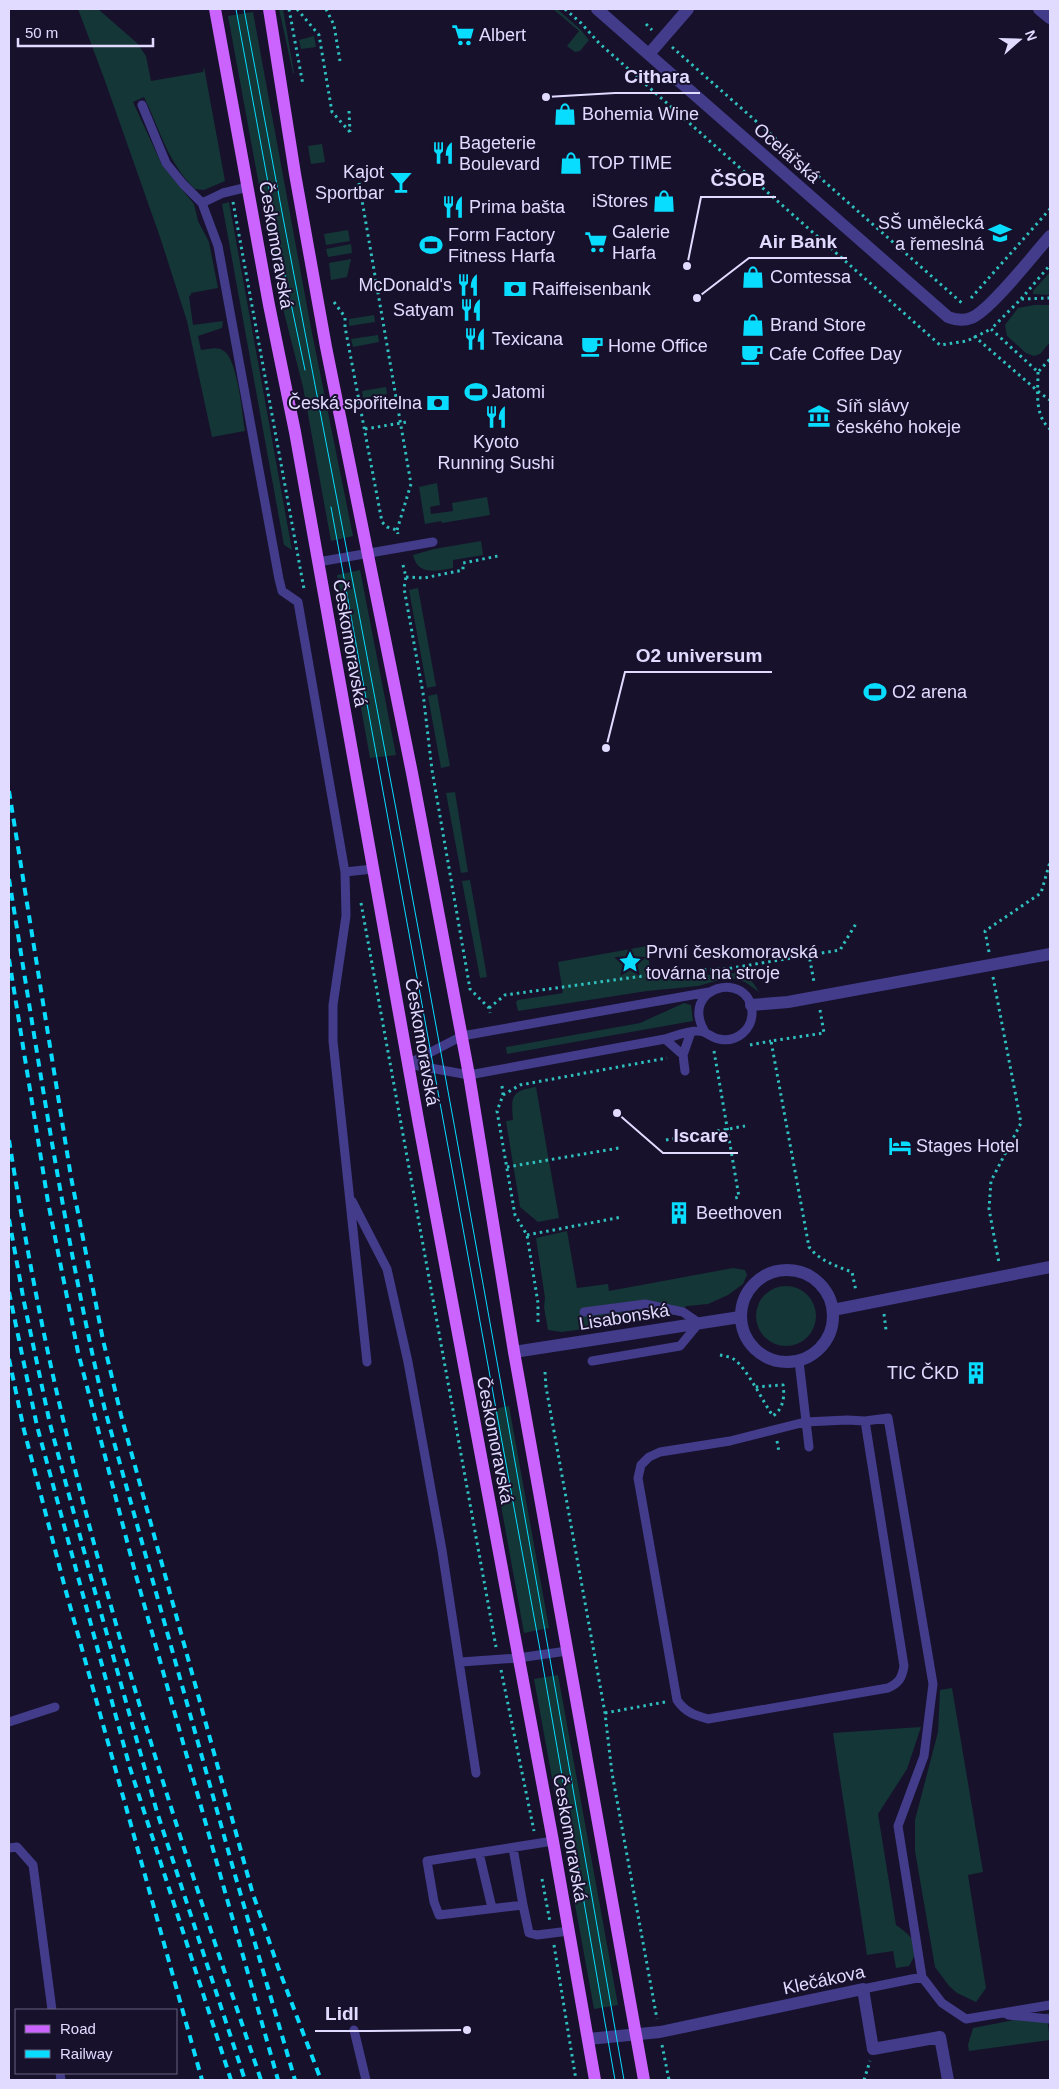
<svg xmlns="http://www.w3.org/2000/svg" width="1059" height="2089" viewBox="0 0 1059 2089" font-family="Helvetica,sans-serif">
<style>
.grass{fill:#143636}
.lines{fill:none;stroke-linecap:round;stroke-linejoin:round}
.path{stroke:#2fbfbd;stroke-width:3;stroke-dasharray:2.5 4;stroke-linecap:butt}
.lane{stroke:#423c8b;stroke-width:9}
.street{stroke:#423c8b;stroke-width:12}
.primary{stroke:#cb63ff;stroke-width:12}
.tram{stroke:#08dcff;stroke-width:1}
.rail{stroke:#08dcff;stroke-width:4;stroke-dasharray:8 6;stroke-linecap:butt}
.labels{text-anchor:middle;stroke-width:4;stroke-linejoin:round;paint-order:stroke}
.poi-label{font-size:18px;fill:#e1dcff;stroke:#17112c;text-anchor:start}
.street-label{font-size:18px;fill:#e1dcff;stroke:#17112c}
.leader{fill:none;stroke:#e1dcff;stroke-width:2}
.callout-dot{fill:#e1dcff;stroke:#17112c;stroke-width:2}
.callout-label{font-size:19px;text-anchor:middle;font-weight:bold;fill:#e1dcff;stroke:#17112c;stroke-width:4;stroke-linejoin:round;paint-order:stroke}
</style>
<rect width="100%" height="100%" fill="#17112c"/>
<path class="grass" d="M78,9H98L137,43L146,56L151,81L203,72L204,67L225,181L204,190L195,189C168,163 160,130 144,97L133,102L162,165L194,204L198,221L209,242L218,288L191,293V295L189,296L193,325L223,321L222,328L198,336L201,350C209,349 218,346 224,351C238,361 242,413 245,431L212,437L187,321L160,237L104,78Z
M279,9H283L294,73H293Z
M553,9H557L580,29L589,40L580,51L575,52L567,46L579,31Z
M253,12L311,328L353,536L331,541L303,387L278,289L228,16Z
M314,36L316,47L301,49L299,40Z
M322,144L325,162L311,164L308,146Z
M229,202L292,550L284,545L222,204Z
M348,230L350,241L326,245L324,234Z
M351,244L352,253L328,257L326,249Z
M351,259L347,277L331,280L329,263Z
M1050,272V295L1033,294V291Z
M1034,305H1050V342L1040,354L1034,356L1026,353L1007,336L1005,325L1018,308Z
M374,315L375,322L349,326V319Z
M378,335L379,342L353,347L351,339Z
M386,387L387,394L363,398L362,391Z
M437,483L440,505L430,507L431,514L453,511L452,503L487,497L490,515L442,523L441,521L425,524L419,487Z
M481,541L483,555L453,560V568C436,571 418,576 413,555L434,549Z
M360,570L396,755L370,758L337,575Z
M418,588L436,686L427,688L409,590Z
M437,694L450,766L441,768L428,696Z
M455,792L468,872L461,873L446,793Z
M470,880L487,977L480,978L462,881Z
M647,946L651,979L735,973C748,976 753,981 759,992L745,982L735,979H723L698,986L647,991L518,1011L516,1002L518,1000L563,993L558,962Z
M684,1003L691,1005L693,1021L507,1054L506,1047L640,1023Z
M536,1087L559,1218L538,1222L520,1207L506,1121L513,1120C511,1096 511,1091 536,1087Z
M567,1231L577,1288L608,1284L609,1291L733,1268L745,1270L747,1275L743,1284L728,1295L708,1304L687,1306L669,1317L562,1332L548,1330L544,1307L545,1298L536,1238Z
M756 1316a30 30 0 1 1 60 0a30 30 0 1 1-60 0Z
M509,1406L549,1628L524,1633L484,1411Z
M558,1675L618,2005L594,2009L534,1679Z
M952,1688L983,1872L968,1875L986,1988L976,2002L957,1993L949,1986L935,1967L915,1851V1820L938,1732L940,1690Z
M921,1727L907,1769L878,1814L896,1925C914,1938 922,1945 909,1966L896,1968L893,1951L867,1955L833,1733Z
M1050,2013V2017H1047L1050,2040L969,2051L968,2045L973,2028Z"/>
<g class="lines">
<path class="path" d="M289,9L303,85
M297,9L319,35L332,112L350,132
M326,9L334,25L340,61
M565,9L581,23L599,43L940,345L967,341L991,329
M646,24L652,30
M672,47L963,304
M349,111L350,132
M359,183L411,484L397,530
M233,202L304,589
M971,298L1050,209
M1050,298L1021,299L991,329L1038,372L1050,359
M1021,299L1050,265
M334,302L345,317V327L382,522L387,527L397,530L398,534
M974,336L1040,393L1050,400
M1038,372C1038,392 1034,415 1050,429
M365,429L407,422
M403,565L406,577L404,588L423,693L432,770L470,989L489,1008L490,1013
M406,577L424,578L463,570V563L498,556
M361,903L496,1647
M989,952L985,931L1041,893L1050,862
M809,955L840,950L857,922
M993,977L1021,1123L991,1181L989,1209L999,1263
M489,1008L505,995L672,972L732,968L809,955L814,982
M820,1010L824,1033L771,1041L809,1247C820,1261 836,1266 852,1272L856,1291
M750,1045L771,1041
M714,1051L739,1197L735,1198
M502,1086L503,1095L497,1111L515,1215L527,1235L538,1303V1325
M503,1095L520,1085L667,1058
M666,1140L745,1126
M507,1167L619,1148
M527,1235L622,1217
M884,1314L886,1330
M720,1355C725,1356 731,1357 735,1360C748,1370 763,1402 773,1416C783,1409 785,1397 783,1385L754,1387
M545,1372L546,1387L605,1713L612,1773L657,2019
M777,1441L779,1452
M501,1670L534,1831
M605,1713L665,1702
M542,1879L550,1922
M554,1945L576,2080
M662,2045L669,2080
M864,2080L870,2061"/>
<path class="lane" d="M142,105L166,163L183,184L202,203L218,246L279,579L282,591L298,602L345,872L346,916L333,1005V1041L367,1362
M202,203L223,193L248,187
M318,562L433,542
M345,872L373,869
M665,1039L683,1055
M408,1064L469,1075L665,1039C675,1036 687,1031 698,1031C707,1031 711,1038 719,1039C737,1043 753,1029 752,1011C748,969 678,987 705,1032
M408,1064L462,1036L709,992
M685,1071L683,1055L691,1032
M352,1201L387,1269L408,1362L442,1550L476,1773
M584,1312L645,1304L683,1312L699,1323L680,1346L592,1361
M799,1361L809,1447
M865,1421L904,1666C902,1678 899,1683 888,1688L708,1719C694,1715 685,1712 677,1700L638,1478L641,1465L649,1457L660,1452L730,1441L805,1422L847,1420L865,1421L888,1418L933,1684L924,1756L898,1826L922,1977
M461,1662L518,1658L567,1651
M9,1722L55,1707
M553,1841L427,1861L434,1902L439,1915L523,1905L529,1933L537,1935L569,1931
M9,1848L17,1847L33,1865L52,2010
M513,1848L523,1905
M479,1853L492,1908
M863,1989L922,1977L942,2003L966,2019L1050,2005
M1008,2015L1050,2019
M354,2030L366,2080
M60,2073L61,2080"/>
<path class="street" d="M597,9L948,317C956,320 964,321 971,318C989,312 1035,253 1050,236
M1039,9L1050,18
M649,54L688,9
M751,1005L788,1002L1050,954
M741 1316a46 46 0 1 1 92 0a46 46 0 1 1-92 0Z
M833,1310L1050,1267
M514,1352L740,1317
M588,2039L660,2032L863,1989L873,2049L940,2037L948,2080"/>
<path class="primary" d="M215,9L269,305L295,432L419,1125L553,1841L595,2080
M269,9L295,174L326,347L412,773L469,1075L514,1352L644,2080"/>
<path class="tram" d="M236,9L285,275L305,370
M244,9C293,276 346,542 396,809C475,1233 550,1656 624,2080
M331,507L541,1655L615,2080"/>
<path class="rail" d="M9,791L71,1177L103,1340L121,1415L252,1891L278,1967L321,2080
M9,879C38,1057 64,1235 105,1410L235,1875L295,2080
M9,959L48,1202L78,1352L135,1572L278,2080
M9,1140C24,1234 41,1327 63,1419C115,1643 187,1862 261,2080
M9,1219L24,1302L50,1424L92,1581L157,1812L245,2080
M9,1292L37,1426L130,1768L231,2080
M9,1359L24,1430L65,1588L202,2080"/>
</g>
<defs>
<symbol id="supermarket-bare" viewBox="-9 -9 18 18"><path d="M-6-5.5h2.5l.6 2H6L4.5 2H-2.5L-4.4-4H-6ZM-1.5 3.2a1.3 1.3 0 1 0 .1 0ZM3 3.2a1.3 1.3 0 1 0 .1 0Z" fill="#08dcff" stroke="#17112c" stroke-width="2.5" paint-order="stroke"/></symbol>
<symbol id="shop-bare" viewBox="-9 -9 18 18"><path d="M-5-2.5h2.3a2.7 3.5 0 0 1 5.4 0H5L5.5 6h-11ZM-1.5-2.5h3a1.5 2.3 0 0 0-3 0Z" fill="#08dcff" stroke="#17112c" stroke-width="2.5" paint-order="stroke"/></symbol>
<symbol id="restaurant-bare" viewBox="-9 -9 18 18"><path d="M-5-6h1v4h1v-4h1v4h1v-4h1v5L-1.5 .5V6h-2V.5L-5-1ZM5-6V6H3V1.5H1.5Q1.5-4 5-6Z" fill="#08dcff" stroke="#17112c" stroke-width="2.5" paint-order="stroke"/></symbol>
<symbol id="bar-bare" viewBox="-9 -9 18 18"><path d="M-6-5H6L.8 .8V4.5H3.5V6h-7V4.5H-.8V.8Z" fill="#08dcff" stroke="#17112c" stroke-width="2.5" paint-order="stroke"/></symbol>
<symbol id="school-bare" viewBox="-9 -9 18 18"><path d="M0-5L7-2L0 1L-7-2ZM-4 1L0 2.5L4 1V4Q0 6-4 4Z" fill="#08dcff" stroke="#17112c" stroke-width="2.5" paint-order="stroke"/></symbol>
<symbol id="stadium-bare" viewBox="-9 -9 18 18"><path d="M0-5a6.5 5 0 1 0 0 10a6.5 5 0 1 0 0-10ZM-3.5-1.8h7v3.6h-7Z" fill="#08dcff" stroke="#17112c" stroke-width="2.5" paint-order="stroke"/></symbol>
<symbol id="bank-bare" viewBox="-9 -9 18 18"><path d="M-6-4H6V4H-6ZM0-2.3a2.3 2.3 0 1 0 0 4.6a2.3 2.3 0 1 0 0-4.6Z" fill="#08dcff" stroke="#17112c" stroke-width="2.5" paint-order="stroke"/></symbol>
<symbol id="cafe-bare" viewBox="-9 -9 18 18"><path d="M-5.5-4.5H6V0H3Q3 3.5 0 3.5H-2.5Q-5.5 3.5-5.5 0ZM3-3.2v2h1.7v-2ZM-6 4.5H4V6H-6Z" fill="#08dcff" stroke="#17112c" stroke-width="2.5" paint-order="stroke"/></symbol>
<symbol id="museum-bare" viewBox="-9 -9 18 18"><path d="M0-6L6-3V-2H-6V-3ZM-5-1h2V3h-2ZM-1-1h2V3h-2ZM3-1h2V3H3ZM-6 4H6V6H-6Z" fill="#08dcff" stroke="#17112c" stroke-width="2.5" paint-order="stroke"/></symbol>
<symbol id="sight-bare" viewBox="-9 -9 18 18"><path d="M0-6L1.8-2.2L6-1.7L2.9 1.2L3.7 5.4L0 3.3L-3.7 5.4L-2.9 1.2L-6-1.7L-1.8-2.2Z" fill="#08dcff" stroke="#17112c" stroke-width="2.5" paint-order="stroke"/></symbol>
<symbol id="hotel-bare" viewBox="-9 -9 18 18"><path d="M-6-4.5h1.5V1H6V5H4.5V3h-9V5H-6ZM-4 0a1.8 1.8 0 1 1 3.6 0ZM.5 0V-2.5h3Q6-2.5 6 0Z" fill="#08dcff" stroke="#17112c" stroke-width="2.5" paint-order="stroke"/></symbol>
<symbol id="building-bare" viewBox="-9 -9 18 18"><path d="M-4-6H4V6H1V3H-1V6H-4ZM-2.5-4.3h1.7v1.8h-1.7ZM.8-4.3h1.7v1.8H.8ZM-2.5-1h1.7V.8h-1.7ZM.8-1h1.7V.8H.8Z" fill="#08dcff" stroke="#17112c" stroke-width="2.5" paint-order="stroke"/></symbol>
</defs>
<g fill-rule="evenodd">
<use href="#supermarket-bare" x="447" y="19" width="32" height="32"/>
<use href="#shop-bare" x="549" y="98" width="32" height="32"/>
<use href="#restaurant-bare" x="427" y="137" width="32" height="32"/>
<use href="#shop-bare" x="555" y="147" width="32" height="32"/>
<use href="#bar-bare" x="385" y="166" width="32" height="32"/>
<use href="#shop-bare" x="648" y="185" width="32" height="32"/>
<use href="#restaurant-bare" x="437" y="191" width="32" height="32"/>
<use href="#school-bare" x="984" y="217" width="32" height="32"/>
<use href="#supermarket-bare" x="580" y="226" width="32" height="32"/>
<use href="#stadium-bare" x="415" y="229" width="32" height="32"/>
<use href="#shop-bare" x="737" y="261" width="32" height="32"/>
<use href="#restaurant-bare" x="452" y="269" width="32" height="32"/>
<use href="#bank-bare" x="499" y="273" width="32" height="32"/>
<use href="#restaurant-bare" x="455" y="294" width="32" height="32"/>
<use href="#shop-bare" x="737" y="309" width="32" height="32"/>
<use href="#restaurant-bare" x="459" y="323" width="32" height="32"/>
<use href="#cafe-bare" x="576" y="330" width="32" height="32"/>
<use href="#cafe-bare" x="736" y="338" width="32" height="32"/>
<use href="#stadium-bare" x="460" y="376" width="32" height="32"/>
<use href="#bank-bare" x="422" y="387" width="32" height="32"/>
<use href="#museum-bare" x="803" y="400" width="32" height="32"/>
<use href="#restaurant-bare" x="480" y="401" width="32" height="32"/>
<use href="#stadium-bare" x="859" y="676" width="32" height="32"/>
<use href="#sight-bare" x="614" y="946" width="32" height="32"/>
<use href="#hotel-bare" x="884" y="1130" width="32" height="32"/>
<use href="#building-bare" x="663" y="1197" width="32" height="32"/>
<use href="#building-bare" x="960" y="1357" width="32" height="32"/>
</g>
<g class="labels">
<g class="poi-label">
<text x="479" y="41">Albert</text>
<text x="582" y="120">Bohemia Wine</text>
<text x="459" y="149">Bageterie<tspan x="459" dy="21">Boulevard</tspan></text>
<text x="588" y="169">TOP TIME</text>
<text x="384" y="178" text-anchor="end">Kajot<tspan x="384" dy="21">Sportbar</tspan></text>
<text x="648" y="207" text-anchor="end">iStores</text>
<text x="469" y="213">Prima bašta</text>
<text x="984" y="229" text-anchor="end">SŠ umělecká<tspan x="984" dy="21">a řemeslná</tspan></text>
<text x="612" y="238">Galerie<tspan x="612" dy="21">Harfa</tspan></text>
<text x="448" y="241">Form Factory<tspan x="448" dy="21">Fitness Harfa</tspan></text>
<text x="770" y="283">Comtessa</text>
<text x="452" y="291" text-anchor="end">McDonald's</text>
<text x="532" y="295">Raiffeisenbank</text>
<text x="454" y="316" text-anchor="end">Satyam</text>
<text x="770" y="331">Brand Store</text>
<text x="492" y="345">Texicana</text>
<text x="608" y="352">Home Office</text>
<text x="769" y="360">Cafe Coffee Day</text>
<text x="492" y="398">Jatomi</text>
<text x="422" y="409" text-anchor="end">Česká spořitelna</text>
<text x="836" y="412">Síň slávy<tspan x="836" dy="21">českého hokeje</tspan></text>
<text x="496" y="448" text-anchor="middle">Kyoto<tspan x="496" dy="21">Running Sushi</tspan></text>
<text x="892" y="698">O2 arena</text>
<text x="646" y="958">První českomoravská<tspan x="646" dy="21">továrna na stroje</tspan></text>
<text x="916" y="1152">Stages Hotel</text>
<text x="696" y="1219">Beethoven</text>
<text x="959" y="1379" text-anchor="end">TIC ČKD</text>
</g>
<g class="street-label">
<text transform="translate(787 153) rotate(41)" y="6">Ocelářská</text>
<text transform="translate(276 245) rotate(80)" y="6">Českomoravská</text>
<text transform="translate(350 643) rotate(80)" y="6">Českomoravská</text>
<text transform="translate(422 1042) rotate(80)" y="6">Českomoravská</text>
<text transform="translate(624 1317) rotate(-9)" y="6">Lisabonská</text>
<text transform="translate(495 1440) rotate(79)" y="6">Českomoravská</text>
<text transform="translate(570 1838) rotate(80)" y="6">Českomoravská</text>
<text transform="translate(824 1980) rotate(-12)" y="6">Klečákova</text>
</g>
</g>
<path class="leader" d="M546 97L615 93H700M687 266L701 197H776M697 298L749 258H847M606 748L625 672H772M617 1113L663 1153H738M467 2030L369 2031H315"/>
<g class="callout-dot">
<circle cx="546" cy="97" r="5"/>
<circle cx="687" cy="266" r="5"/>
<circle cx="697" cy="298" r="5"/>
<circle cx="606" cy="748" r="5"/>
<circle cx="617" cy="1113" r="5"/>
<circle cx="467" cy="2030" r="5"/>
</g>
<g class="callout-label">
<text x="657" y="83">Cithara</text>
<text x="738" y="186">ČSOB</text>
<text x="798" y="248">Air Bank</text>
<text x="699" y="662">O2 universum</text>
<text x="701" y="1142">Iscare</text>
<text x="342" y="2020">Lidl</text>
</g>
<rect width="1059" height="2089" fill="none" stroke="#e1dcff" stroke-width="20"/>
<rect x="15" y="2009" width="162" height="65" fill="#17112c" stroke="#686280"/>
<rect x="25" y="2025" width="25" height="8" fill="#cb63ff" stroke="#686280"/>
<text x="60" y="2034" font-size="15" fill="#e1dcff">Road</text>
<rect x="25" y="2050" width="25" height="8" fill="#08dcff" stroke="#686280"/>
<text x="60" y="2059" font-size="15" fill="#e1dcff">Railway</text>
<g transform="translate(1019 40) rotate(70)" stroke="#17112c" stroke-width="4" paint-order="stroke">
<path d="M0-4L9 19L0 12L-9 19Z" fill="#e1dcff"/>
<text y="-8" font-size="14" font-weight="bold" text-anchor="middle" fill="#e1dcff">N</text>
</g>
<path d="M18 38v8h135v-8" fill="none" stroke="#e1dcff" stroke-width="2.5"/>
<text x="25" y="38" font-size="15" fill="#e1dcff" stroke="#17112c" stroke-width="4" paint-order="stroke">50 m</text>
</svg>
